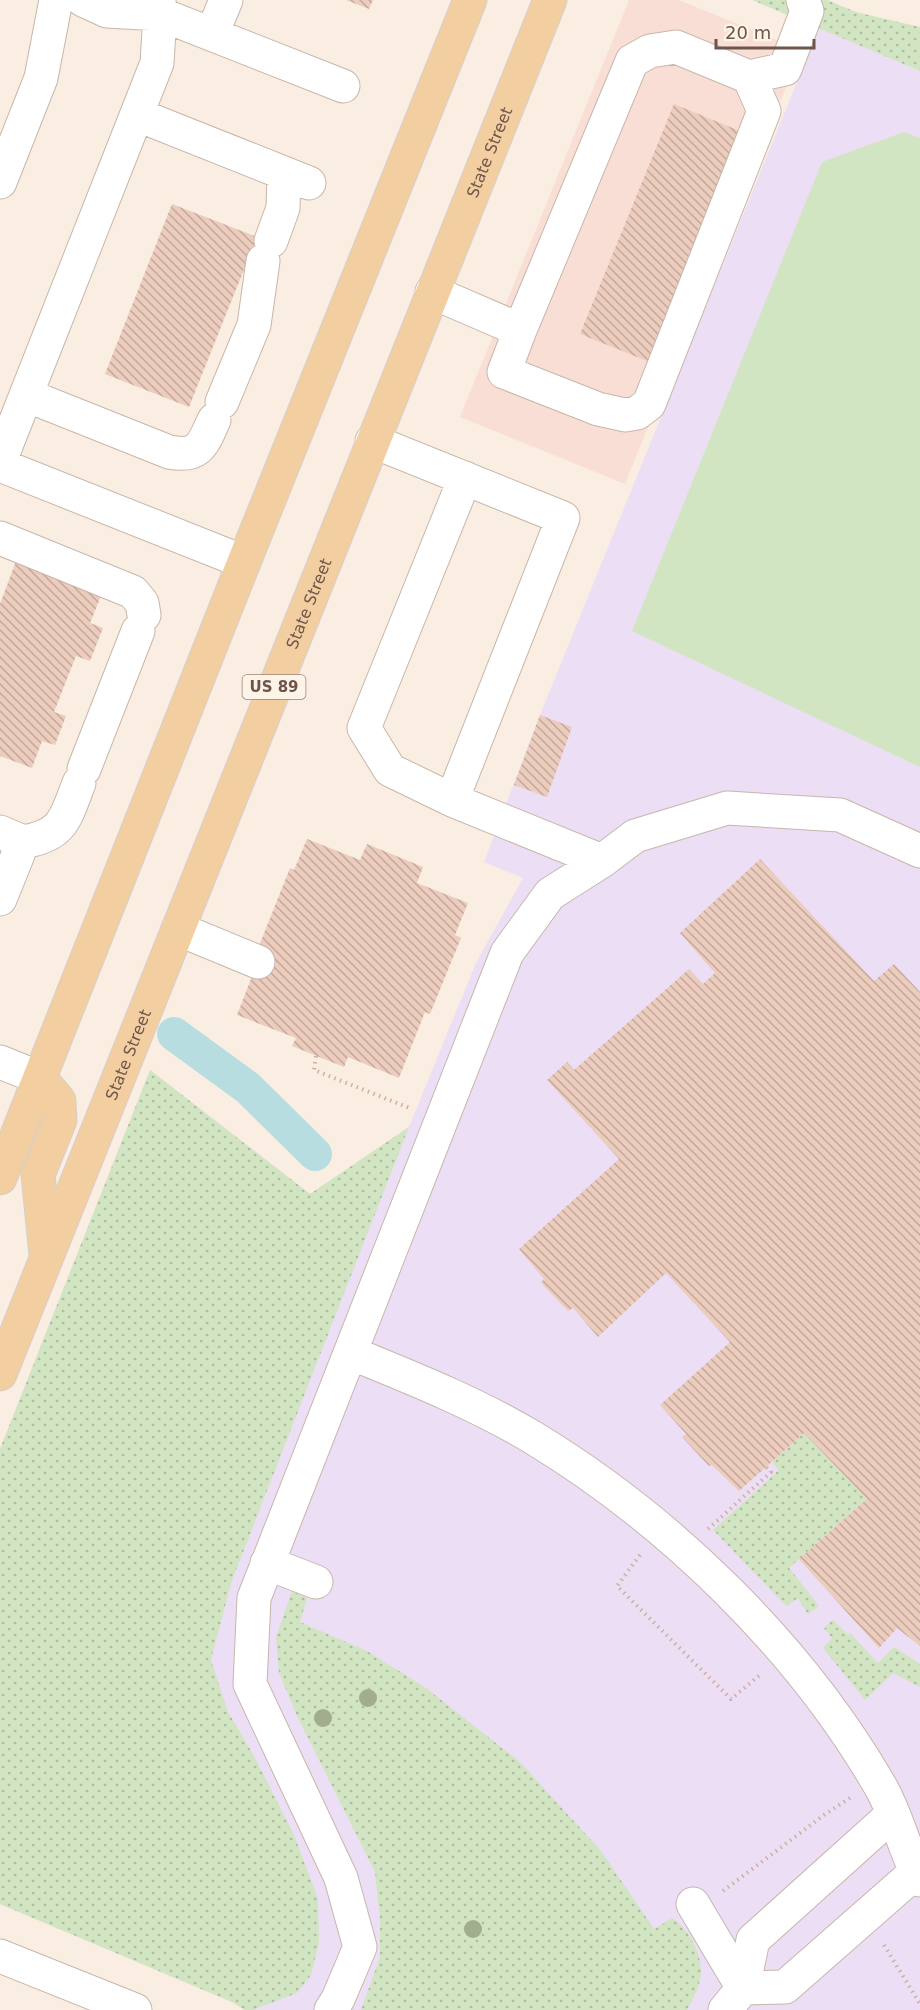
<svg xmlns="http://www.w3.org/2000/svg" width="920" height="2010" viewBox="0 0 920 2010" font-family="'DejaVu Sans',sans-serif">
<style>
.commercial{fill:#f9ded6}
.education{fill:#ebdef5}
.grass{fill:url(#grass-dots)}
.pitch{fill:#d2e5c2}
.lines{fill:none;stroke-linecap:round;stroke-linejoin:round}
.canal{stroke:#b8dde0;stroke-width:34}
.building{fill:url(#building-back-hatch)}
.minor-casing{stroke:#c8b6aa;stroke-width:35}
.major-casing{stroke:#d6cfcd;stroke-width:35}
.path{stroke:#d0afa0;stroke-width:4;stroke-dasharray:1.5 4.5;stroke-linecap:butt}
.minor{stroke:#fff;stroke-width:33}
.major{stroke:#f2cea0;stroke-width:33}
.tree{fill:#a1ad8c}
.labels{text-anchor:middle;stroke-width:4.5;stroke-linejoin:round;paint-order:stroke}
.shield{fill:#fdf3e7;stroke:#99847a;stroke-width:1.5}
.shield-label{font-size:15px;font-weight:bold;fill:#6e554b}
.street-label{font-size:16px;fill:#6e554b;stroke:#fdf3e7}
</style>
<defs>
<pattern id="grass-dots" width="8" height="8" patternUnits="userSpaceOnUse" patternTransform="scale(1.5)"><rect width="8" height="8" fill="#d2e5c2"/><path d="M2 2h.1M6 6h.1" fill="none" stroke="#afbca0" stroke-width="1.8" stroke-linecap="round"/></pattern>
<pattern id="building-back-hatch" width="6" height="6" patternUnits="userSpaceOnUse" patternTransform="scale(1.5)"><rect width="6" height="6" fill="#ecccbc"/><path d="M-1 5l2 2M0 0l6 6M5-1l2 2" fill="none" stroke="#c3a89b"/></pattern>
</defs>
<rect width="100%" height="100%" fill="#f9eee1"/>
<path class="commercial" d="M629,0H679L801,50L625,484L460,417Z"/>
<path class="education" d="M819,28L920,71V2010H245L232,2002L0,1904V1449L150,1070L310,1194L409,1127L476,963L523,878L484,862L540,715Z"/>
<path class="grass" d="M752,0H827L856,12L920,27V71Z
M150,1070L310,1194L409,1127L231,1583L211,1660L227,1710L254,1756L294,1835L318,1899L319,1943L311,1975L297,1993L253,2010H245L232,2002L0,1904V1449Z
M804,1433L867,1499L789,1568L819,1606L808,1614L798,1598L786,1606L713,1530L779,1470L772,1462Z
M292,1591L307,1598L300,1622L367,1651L426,1688L520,1762L601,1851L654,1929L672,1918C690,1929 705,1959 700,1980C698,1990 692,2000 687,2010H361L380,1957V1920L375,1872L297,1716L279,1673L276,1637Z
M833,1620L848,1635L850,1633L878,1663L894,1647L920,1664V1687L893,1673L865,1700L823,1648L832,1638L824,1628Z"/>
<path class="pitch" d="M904,132L920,138V767L632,631L822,162Z"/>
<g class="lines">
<path class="canal" d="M174,1034L248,1088L315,1154"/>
</g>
<path class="building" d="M346,0H373L369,9Z
M674,104L740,131L647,361L580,334Z
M172,204L257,237L189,407L105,374Z
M19,553L101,596L90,623L103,628L90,661L76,656L54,712L66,716L55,745L42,741L32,768L0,756V604Z
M540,715L572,727L547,797L514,785Z
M307,839L360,860L367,844L423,867L417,883L468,903L455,935L461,938L430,1014L425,1012L399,1078L348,1057L344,1067L292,1046L296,1038L237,1015L263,948L259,946L290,868L294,870Z
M760,859L874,981L894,964L920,992V1646L897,1628L879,1648L799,1559L867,1499L804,1433L739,1491L712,1465L709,1466L682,1437L686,1434L660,1405L730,1342L666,1273L598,1337L573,1308L568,1311L541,1283L544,1279L519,1249L619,1159L547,1080L567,1062L574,1070L689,969L703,984L715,973L680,933Z"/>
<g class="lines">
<defs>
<path id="minor" d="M83,0L107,11L160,14L343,86
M212,34L226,0
M138,115L309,183
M0,182L41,78L56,0
M271,241L283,208L284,173
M432,292L520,330L632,61L650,51L676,47L749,77L785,69L807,11L803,0
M520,330L504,372L598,409L625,415L637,413L649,404L764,111L749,77
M26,395L169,452C200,458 203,444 214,420
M222,402L254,325L263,261
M372,441L563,518L452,800L602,861
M0,461L157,63L160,14L159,0
M0,465L244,562
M0,538L133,592L142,603L144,615
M84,769L138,631
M452,800L390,770L364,728L465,478
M0,832L23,842L0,899
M23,842C64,835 65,819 79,783
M178,929L258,962
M0,1062L40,1078
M351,1353C412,1378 475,1403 532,1437C669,1520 798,1645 879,1784C897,1814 904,1849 920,1880
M267,1563L316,1582
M693,1904L743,1988
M0,1956L135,2010
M743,1988L785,1987L916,1872
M331,2010L338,1999L360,1947L341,1878L250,1684L254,1598L507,953L550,894L602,861L635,836L727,808L840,815L920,851
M725,2010L743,1988L753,1940L893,1814"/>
<g id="major">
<path d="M40,1078L59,1101L60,1120L38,1175L46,1254"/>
<path d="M0,1178L244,562L470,0"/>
<path id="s1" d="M0,1374L550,0"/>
</g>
</defs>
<use href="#minor" class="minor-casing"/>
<use href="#major" class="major-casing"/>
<path class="path" d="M316,1056L314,1070L412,1109
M708,1529L771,1472L766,1467
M640,1555L617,1586L731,1699L761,1674
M723,1891L824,1815L850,1798
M884,1945L920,2004"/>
<use href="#minor" class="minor"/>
<use href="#major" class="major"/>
</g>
<g class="tree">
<circle cx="368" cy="1698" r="9"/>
<circle cx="323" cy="1718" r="9"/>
<circle cx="473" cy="1929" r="9"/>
</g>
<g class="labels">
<rect class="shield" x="242.5" y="675" width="63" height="24" rx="4.5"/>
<g class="shield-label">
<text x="274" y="692">US 89</text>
</g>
<g class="street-label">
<text dy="6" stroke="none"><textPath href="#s1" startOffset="1316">State Street</textPath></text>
<text dy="6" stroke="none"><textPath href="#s1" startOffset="830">State Street</textPath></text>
<text dy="6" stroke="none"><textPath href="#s1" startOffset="344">State Street</textPath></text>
</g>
</g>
<path d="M716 39v9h98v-9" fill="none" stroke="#6e554b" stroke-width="3"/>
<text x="725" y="39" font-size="18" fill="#6e554b" stroke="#fdf3e7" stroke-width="4.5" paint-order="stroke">20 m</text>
</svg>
